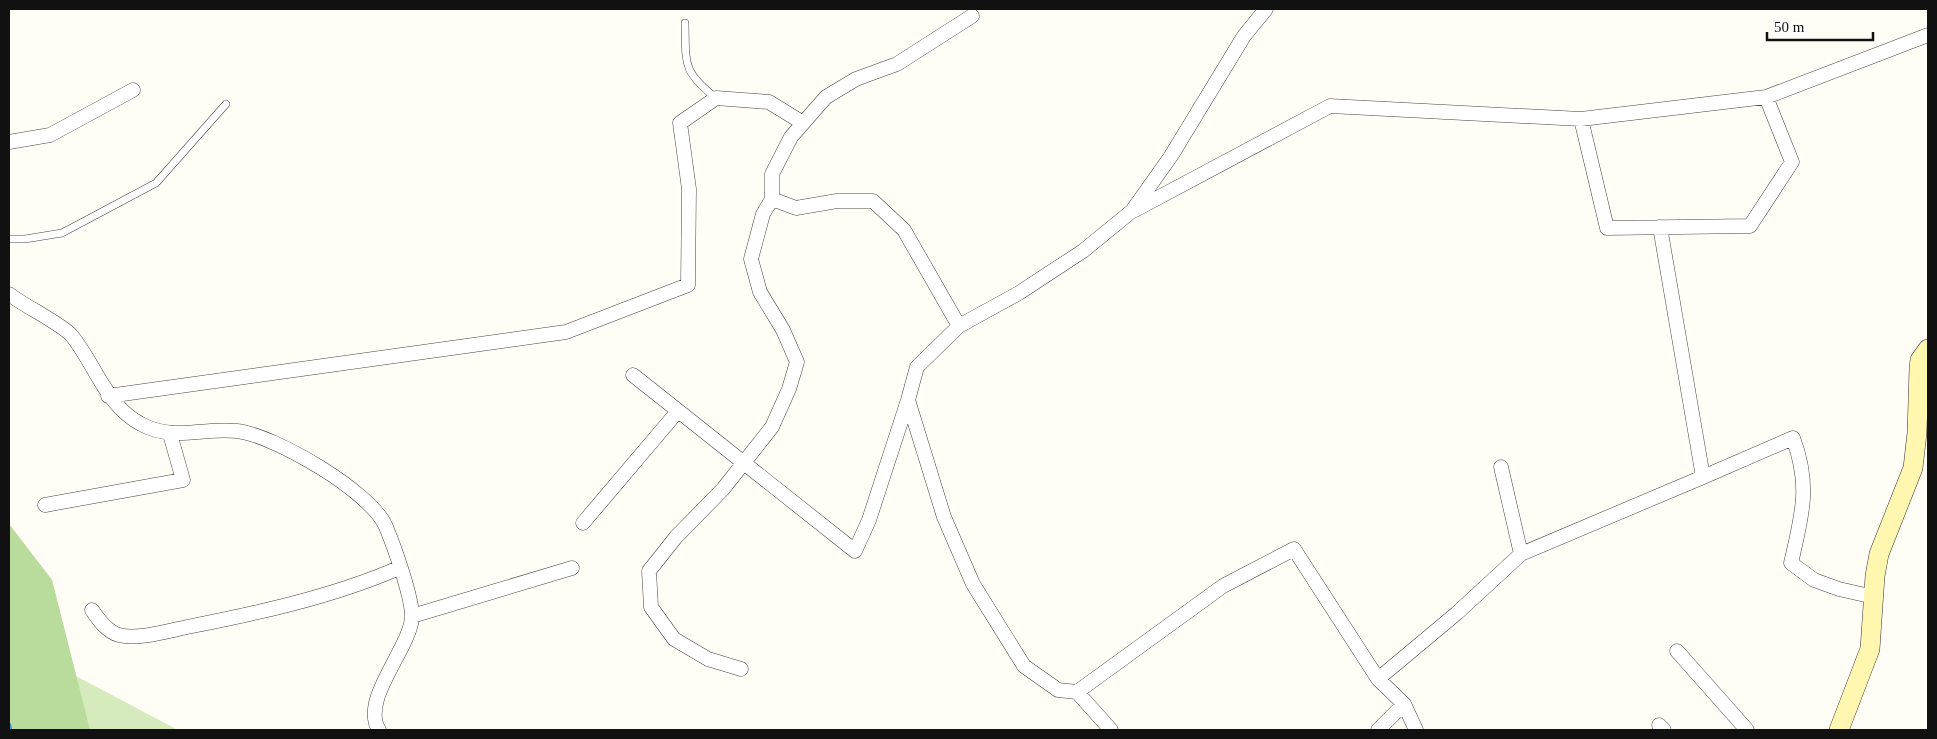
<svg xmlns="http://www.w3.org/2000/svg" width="1937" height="739" viewBox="0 0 1937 739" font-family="'Times New Roman',serif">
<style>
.green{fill:#d5ebbd}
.forest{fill:#b9dc9c}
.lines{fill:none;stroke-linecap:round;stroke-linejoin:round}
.stream{stroke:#3f96cf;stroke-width:4.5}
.lane-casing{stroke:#444;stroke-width:8}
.street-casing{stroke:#444;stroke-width:15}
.secondary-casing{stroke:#333;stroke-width:20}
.lane{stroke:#fff;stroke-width:7}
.street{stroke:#fff;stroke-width:14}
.secondary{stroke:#fff6b0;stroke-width:19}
</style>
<rect width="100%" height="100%" fill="#fffdf5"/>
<path class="green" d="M9,524L52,580L76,676L178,730H9Z"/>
<path class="forest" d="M9,524L52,580L90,730H9Z"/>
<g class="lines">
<path class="stream" d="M9,725L10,730"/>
<defs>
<path id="lane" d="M685,23C686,64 682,71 716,98
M9,239H25L62,233L156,183L226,104"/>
<path id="street" d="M1581,119L1607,228L1750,226L1792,162L1766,97
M9,142L50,135L133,90
M1135,210L1330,106L1581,119L1766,97L1928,35
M9,294C24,306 62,324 72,336C95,364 106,406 141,424C174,442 203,427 237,431C274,435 372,492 386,527C394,546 413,599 412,618C409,650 360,700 379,730
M959,326L904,230L873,201H837L796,208L772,199V174L791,137L826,97L856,79L897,64L972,16
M633,375L855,551L869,520L908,400
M108,396L566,332L688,285L689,189L680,123L716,98L769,102L803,123
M1501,467L1521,554
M1703,477L1793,438C1811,486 1802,515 1791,563L1814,580L1839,589L1874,597
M45,505L183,480L170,434
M583,523L678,411
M92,610C98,619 107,632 119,635C137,640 168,631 187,627C258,613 332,597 399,568
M412,616L572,568
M1677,651L1747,730
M741,669L708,659L674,639L651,607L649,571L676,537L723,489L772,427L789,389L797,362L783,330L760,292L751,259L763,214L772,199
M1378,679L1457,613L1521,554L1703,477L1660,227
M1077,692L1223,586L1294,549L1378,679L1404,704L1416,730
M1659,725L1664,730
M1111,730L1077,692L1058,690L1024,666L973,584L944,517L908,400L917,367L959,326L1019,293L1083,251L1132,211L1171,156L1244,36L1266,9
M1378,730L1404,704"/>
<path id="secondary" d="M1839,730L1870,649L1875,576L1879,554L1913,468L1917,433L1919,368L1920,360L1928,349"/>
</defs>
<use href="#lane" class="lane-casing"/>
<use href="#street" class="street-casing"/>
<use href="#secondary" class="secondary-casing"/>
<use href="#lane" class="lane"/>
<use href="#street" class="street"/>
<use href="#secondary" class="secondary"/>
</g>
<rect width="1937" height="739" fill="none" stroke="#111111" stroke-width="20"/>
<path d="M1767 32v8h106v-8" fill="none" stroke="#111111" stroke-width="2.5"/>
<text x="1774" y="32" font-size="15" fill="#111111" stroke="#ffffff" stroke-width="4" paint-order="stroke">50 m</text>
</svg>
